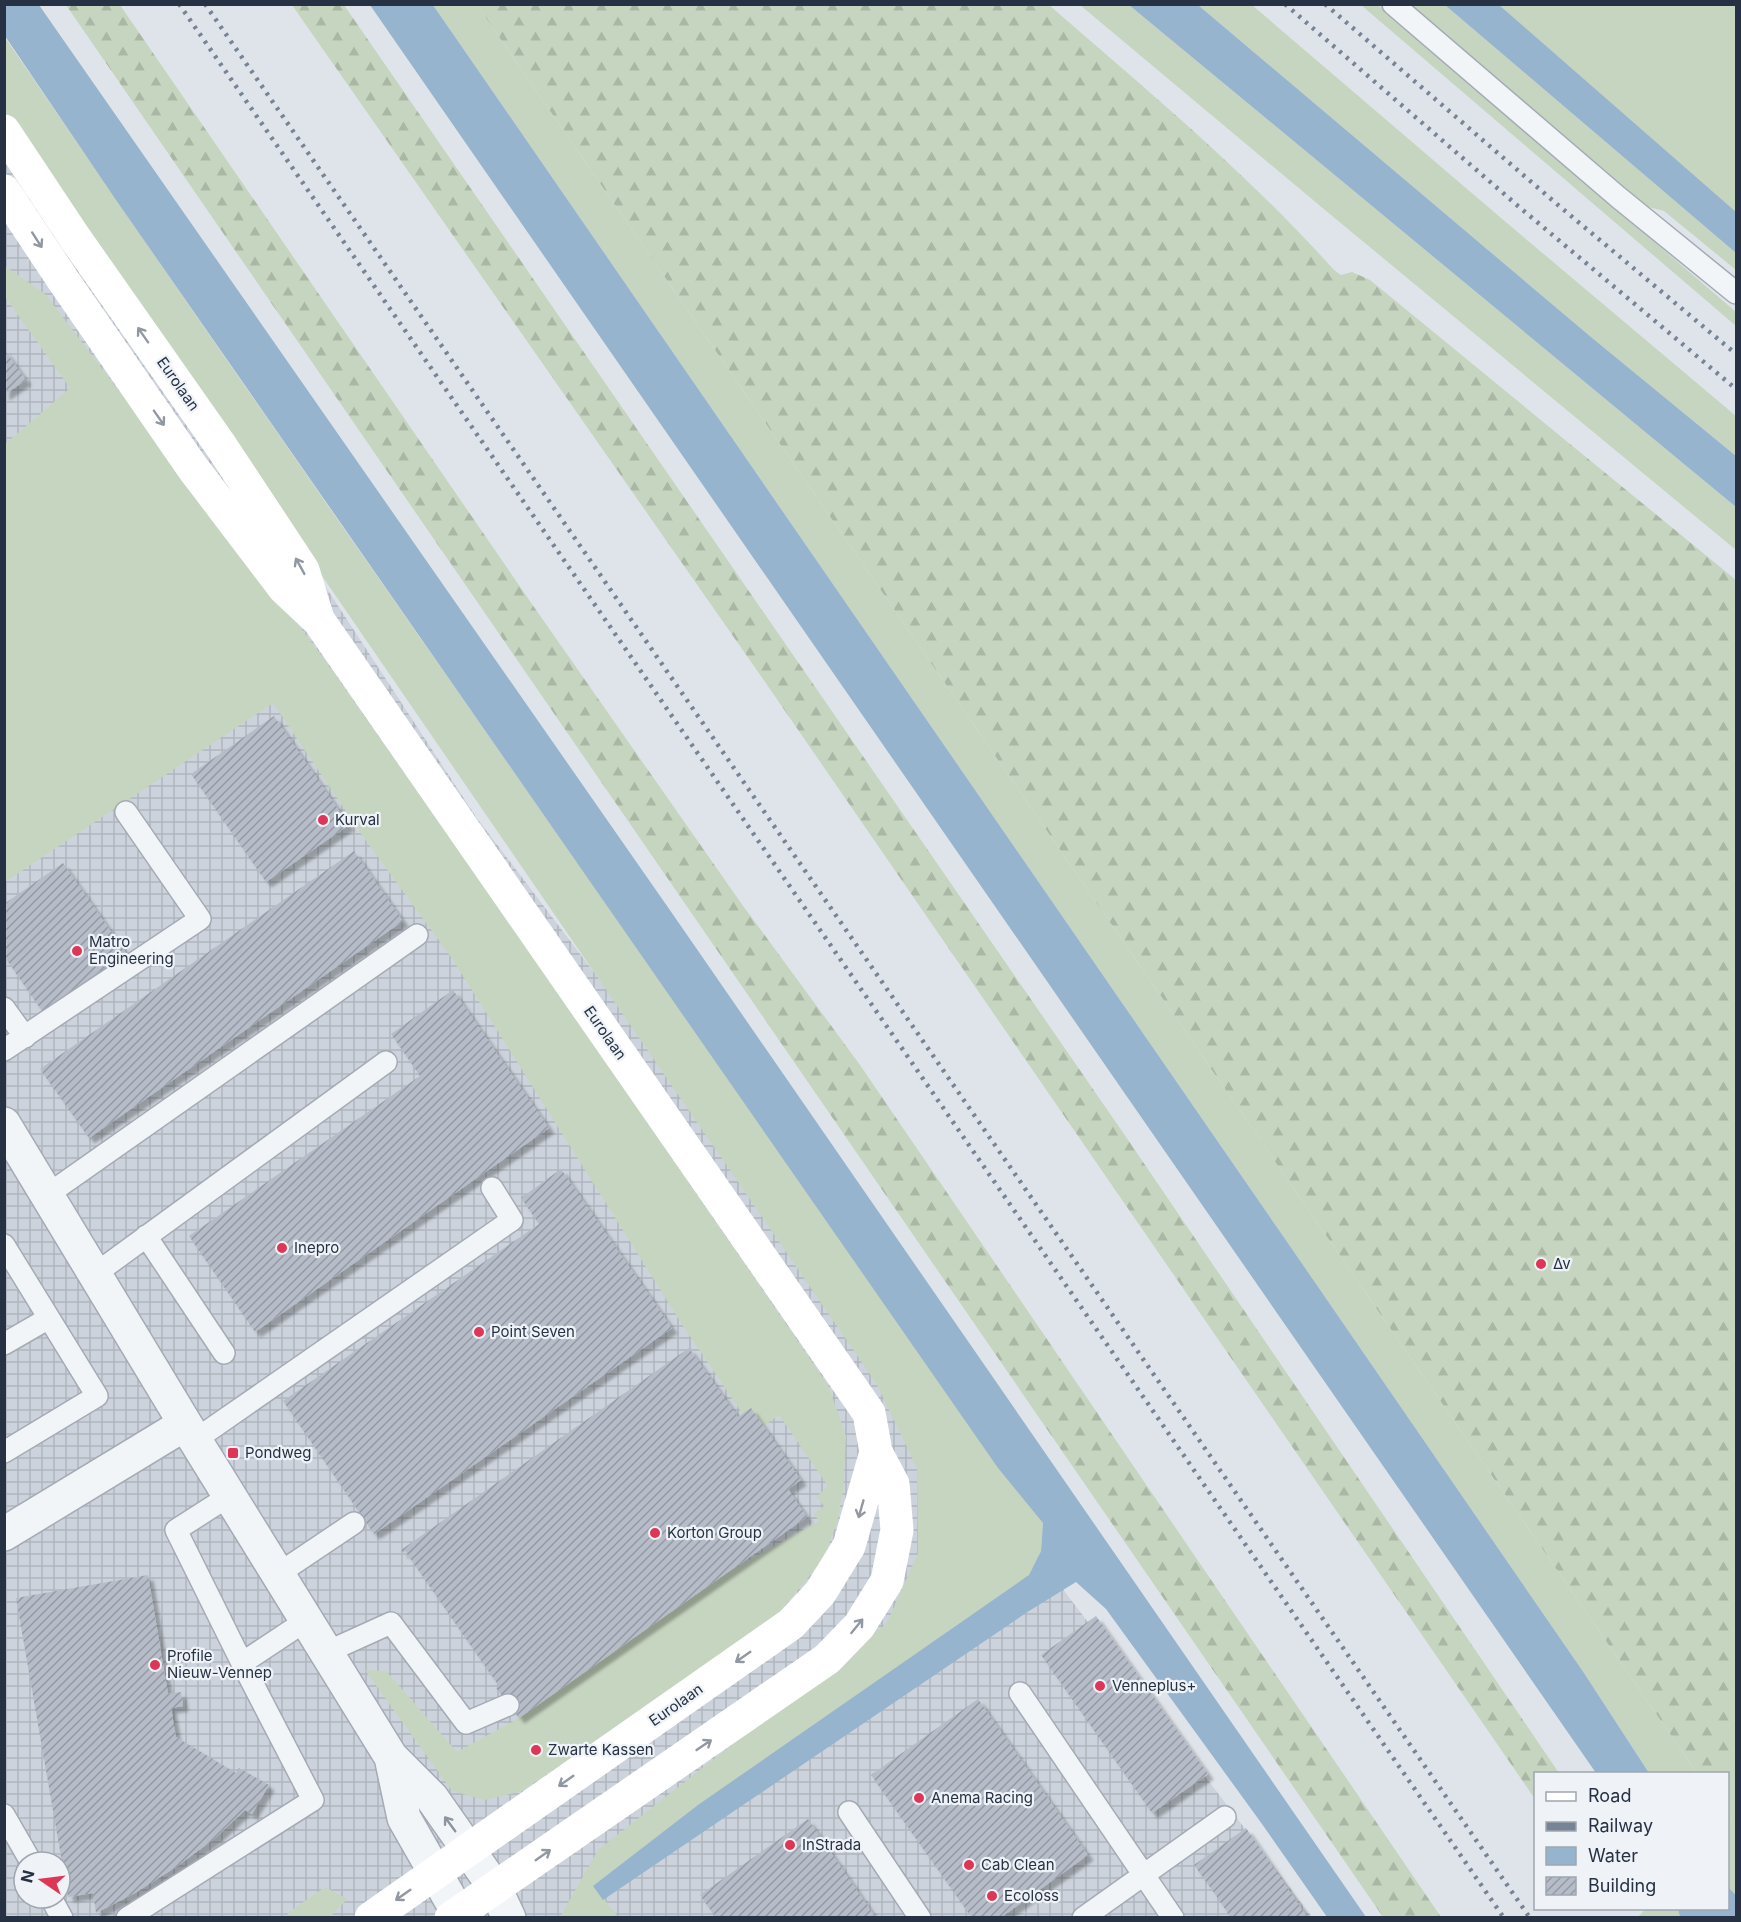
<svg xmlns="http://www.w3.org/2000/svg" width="1741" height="1922" viewBox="0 0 1741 1922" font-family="Inter,sans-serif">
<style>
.industrial{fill:url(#industrial-grid);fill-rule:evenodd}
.grass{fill:#c6d5bf}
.forest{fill:url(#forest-firs)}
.water{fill:#96b4ce}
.building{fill:url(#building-hatch);filter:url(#shadow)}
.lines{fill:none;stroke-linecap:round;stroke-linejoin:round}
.lane-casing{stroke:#a4abb5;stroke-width:24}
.street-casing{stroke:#a4abb5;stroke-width:36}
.lane{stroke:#f2f5f8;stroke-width:21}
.street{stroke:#f2f5f8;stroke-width:33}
.secondary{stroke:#fff;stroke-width:33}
.rail{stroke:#778495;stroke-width:4.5;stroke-dasharray:3 6;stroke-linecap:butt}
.oneway{stroke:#9298a1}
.oneway2{stroke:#8c949e}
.poi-dot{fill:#dd3657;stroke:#eff3f7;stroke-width:2}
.labels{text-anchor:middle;stroke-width:4.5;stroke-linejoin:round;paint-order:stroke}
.street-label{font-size:15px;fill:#263243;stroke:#eff3f7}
.poi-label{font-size:15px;fill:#263243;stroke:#eff3f7;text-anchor:start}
</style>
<defs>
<pattern id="industrial-grid" width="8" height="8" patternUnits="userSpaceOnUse" patternTransform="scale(1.5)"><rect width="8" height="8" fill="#cdd3dc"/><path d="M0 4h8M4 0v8" fill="none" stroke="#b0b6be"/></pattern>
<pattern id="forest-firs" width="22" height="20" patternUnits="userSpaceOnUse" patternTransform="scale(1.5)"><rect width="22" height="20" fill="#c6d5bf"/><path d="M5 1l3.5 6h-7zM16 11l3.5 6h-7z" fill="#aab7a5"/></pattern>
<pattern id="building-hatch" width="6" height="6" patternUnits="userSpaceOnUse" patternTransform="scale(1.5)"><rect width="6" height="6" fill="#b6bdc8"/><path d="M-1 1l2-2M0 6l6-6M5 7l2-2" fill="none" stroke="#949aa4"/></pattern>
<filter id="shadow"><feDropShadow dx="5.5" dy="5.5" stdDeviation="1.5" flood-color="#0004"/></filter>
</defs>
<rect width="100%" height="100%" fill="#dfe4ea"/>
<path class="industrial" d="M4,123L310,563L476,817L1312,1917H5ZM24,1862H60V1898H24Z"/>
<path class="grass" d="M433,5H477L1697,1773H1649L1584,1673L1292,1249Z
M1080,5H1129L1736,507V550L1331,215Z
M1198,5H1252L1501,218L1736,416V456L1591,337Z
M1361,5H1378L1736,312V326Z
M1409,5H1445L1736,253V270L1664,211L1641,205Z
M1474,5H1736V216Z
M4,36C345,536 695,1029 1043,1523L1041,1551L1029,1575L594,1886L618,1917H560L598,1850L887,1623L918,1553L917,1468L876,1383L5,114Z
M5,266L45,294L322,656L503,913L828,1385L846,1436L843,1491L837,1523L823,1559L772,1622L522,1791L485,1800L452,1791L365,1670L386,1671L457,1752L519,1718L733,1569L819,1521L814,1514L824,1506L816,1497L828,1486L779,1415L755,1432L685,1329L453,960L362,835L273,703L5,882L4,445L70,388L5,297Z
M1728,1817L1736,1830V1895L1728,1887Z
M325,1887L347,1899L330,1917H286L289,1912Z
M1646,1908L1678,1909L1680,1917L1637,1918Z"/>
<path class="forest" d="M66,5H120L534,607L741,903L860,1065L1441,1917H1383Z
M292,5H344L1124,1134L1559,1773L1536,1774L1535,1799L763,679Z
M477,5H1049C1147,90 1247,173 1334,270L1341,275L1352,272L1370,280L1736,580V1830L1728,1817V1774L1697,1773Z"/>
<path class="water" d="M4,5H39L674,916L1366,1917H1327L1262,1824L1106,1609L1076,1582L1029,1611L603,1900L593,1886L698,1805L1029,1575L1041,1551L1043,1523L998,1468L116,200L5,36Z
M370,5H433L1292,1249L1584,1673L1649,1773H1596Z
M1129,5H1198L1591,337L1736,456V507Z
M1445,5H1499L1736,212V253Z
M1728,1887L1736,1895V1917H1680L1678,1909L1728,1908Z"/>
<path class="building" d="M4,349L26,380L4,395Z
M274,716L349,825L266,882L191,774Z
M354,851L403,921L89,1138L40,1069Z
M63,863L126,953L42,1011L4,956V904Z
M453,990L549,1128L255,1332L189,1236L420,1076L391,1034Z
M561,1169L672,1328L374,1534L283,1401L539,1224L521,1198Z
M689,1348L738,1417L751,1408L801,1480L788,1489L807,1517L519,1718L496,1688L499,1686L489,1672L405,1551L403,1553L401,1550Z
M148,1575L168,1694L181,1692L183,1706L171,1708L176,1737L236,1773L239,1768L269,1785L252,1814L245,1810L214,1839L176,1867L135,1893L96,1913L93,1893L68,1897L16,1598Z
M1096,1616L1208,1774L1152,1813L1041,1655Z
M978,1699L1088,1855L1000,1918H972L871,1775Z
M808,1819L876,1918H716L700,1895Z
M1246,1828L1267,1858L1308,1918H1231L1215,1894L1194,1865Z"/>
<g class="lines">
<defs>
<path id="lane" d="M1393,4L1618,197L1736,293
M4,1008L25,1037
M4,1050L200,919L126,812
M47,1195L417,935
M146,1236L224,1353
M4,1245L97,1396L4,1452
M95,1274L386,1062
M4,1344L49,1318
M195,1440L512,1220L492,1188
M229,1496L176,1530L242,1663
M278,1574L354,1523
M327,1652L391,1623L466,1723L508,1705
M1020,1693L1173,1918
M849,1812L920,1918
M4,1815L31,1862
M51,1898L62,1918
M127,1918L313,1800L242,1663L307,1620
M1083,1918L1225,1817"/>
<path id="street" d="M4,1124L195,1440L391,1757L432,1798L495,1888L509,1918
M4,1534L185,1424
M391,1757L404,1818L461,1918"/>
</defs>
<use href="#lane" class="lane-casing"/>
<use href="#street" class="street-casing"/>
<use href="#lane" class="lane"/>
<use href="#street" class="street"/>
<path class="secondary" d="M4,131L75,238L221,446L303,570L318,619
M4,191L63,280L192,467L284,588L319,621L869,1413L876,1452L893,1484L897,1530L887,1581L859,1626L827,1659L451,1918
M371,1918L791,1624L820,1593L849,1546L876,1452"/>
<path class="rail" d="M179,4L1504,1918
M205,4L1530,1918
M1285,4L1518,206L1736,389
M1325,4L1558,205L1736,354"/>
</g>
<defs><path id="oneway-shaft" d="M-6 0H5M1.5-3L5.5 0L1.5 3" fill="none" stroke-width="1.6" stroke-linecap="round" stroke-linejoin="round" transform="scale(1.5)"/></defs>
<g class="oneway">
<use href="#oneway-shaft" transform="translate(37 240) rotate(57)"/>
<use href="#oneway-shaft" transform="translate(143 335) rotate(-125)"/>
<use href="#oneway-shaft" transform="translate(159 418) rotate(55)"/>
<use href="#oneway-shaft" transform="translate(300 566) rotate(-119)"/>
<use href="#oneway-shaft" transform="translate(861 1509) rotate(106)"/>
<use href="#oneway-shaft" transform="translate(857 1626) rotate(-51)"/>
<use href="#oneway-shaft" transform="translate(743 1657) rotate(145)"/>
<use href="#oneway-shaft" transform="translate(704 1745) rotate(-34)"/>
<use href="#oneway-shaft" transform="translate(566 1781) rotate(145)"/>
<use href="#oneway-shaft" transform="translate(543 1855) rotate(-35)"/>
<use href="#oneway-shaft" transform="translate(403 1895) rotate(145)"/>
</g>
<use class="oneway2" href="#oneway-shaft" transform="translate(450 1824) rotate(-126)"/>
<g class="poi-dot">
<circle cx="323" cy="820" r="6"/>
<circle cx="77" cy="951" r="6"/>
<circle cx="282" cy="1248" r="6"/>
<circle cx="1541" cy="1264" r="6"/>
<circle cx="479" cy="1332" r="6"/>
<rect x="227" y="1447" width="12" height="12" rx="3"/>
<circle cx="655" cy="1533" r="6"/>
<circle cx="155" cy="1665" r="6"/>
<circle cx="1100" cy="1686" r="6"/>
<circle cx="536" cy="1750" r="6"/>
<circle cx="919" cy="1798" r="6"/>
<circle cx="790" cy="1845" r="6"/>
<circle cx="969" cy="1865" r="6"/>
<circle cx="992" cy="1896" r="6"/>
</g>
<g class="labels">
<g class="street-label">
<text transform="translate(178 384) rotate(55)" y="5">Eurolaan</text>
<text transform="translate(605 1033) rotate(55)" y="5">Eurolaan</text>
<text transform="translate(676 1705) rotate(-35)" y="5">Eurolaan</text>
</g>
<g class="poi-label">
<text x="335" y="825">Kurval</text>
<text x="89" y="947">Matro<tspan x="89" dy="17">Engineering</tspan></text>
<text x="294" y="1253">Inepro</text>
<text x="1553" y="1269">∆v</text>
<text x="491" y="1337">Point Seven</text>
<text x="245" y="1458">Pondweg</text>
<text x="667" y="1538">Korton Group</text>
<text x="167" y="1661">Profile<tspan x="167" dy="17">Nieuw-Vennep</tspan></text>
<text x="1112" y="1691">Venneplus+</text>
<text x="548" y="1755">Zwarte Kassen</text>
<text x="931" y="1803">Anema Racing</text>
<text x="802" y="1850">InStrada</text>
<text x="981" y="1870">Cab Clean</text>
<text x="1004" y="1901">Ecoloss</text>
</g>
</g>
<rect width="1741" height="1922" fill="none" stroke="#263243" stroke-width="12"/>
<rect x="1534" y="1772" width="195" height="138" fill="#eff3f7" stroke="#9fa6af" stroke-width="1.5"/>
<rect x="1546" y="1792" width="30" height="9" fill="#ffffff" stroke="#9fa6af" stroke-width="1.5"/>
<text x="1588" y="1802" font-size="18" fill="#263243">Road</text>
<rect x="1546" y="1822" width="30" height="9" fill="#778495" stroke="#9fa6af" stroke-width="1.5"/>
<text x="1588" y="1832" font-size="18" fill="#263243">Railway</text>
<rect x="1546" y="1847" width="30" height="18" fill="#96b4ce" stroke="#9fa6af" stroke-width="1.5"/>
<text x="1588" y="1862" font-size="18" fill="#263243">Water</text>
<rect x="1546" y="1877" width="30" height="18" fill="url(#building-hatch)" stroke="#9fa6af" stroke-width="1.5"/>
<text x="1588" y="1892" font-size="18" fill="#263243">Building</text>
<g transform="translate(42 1880) rotate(284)"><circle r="28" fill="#eff3f7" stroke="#9fa6af" stroke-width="1.5"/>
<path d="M0-4.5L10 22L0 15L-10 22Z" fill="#dd3657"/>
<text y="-9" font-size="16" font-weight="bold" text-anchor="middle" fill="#263243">N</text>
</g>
</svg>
